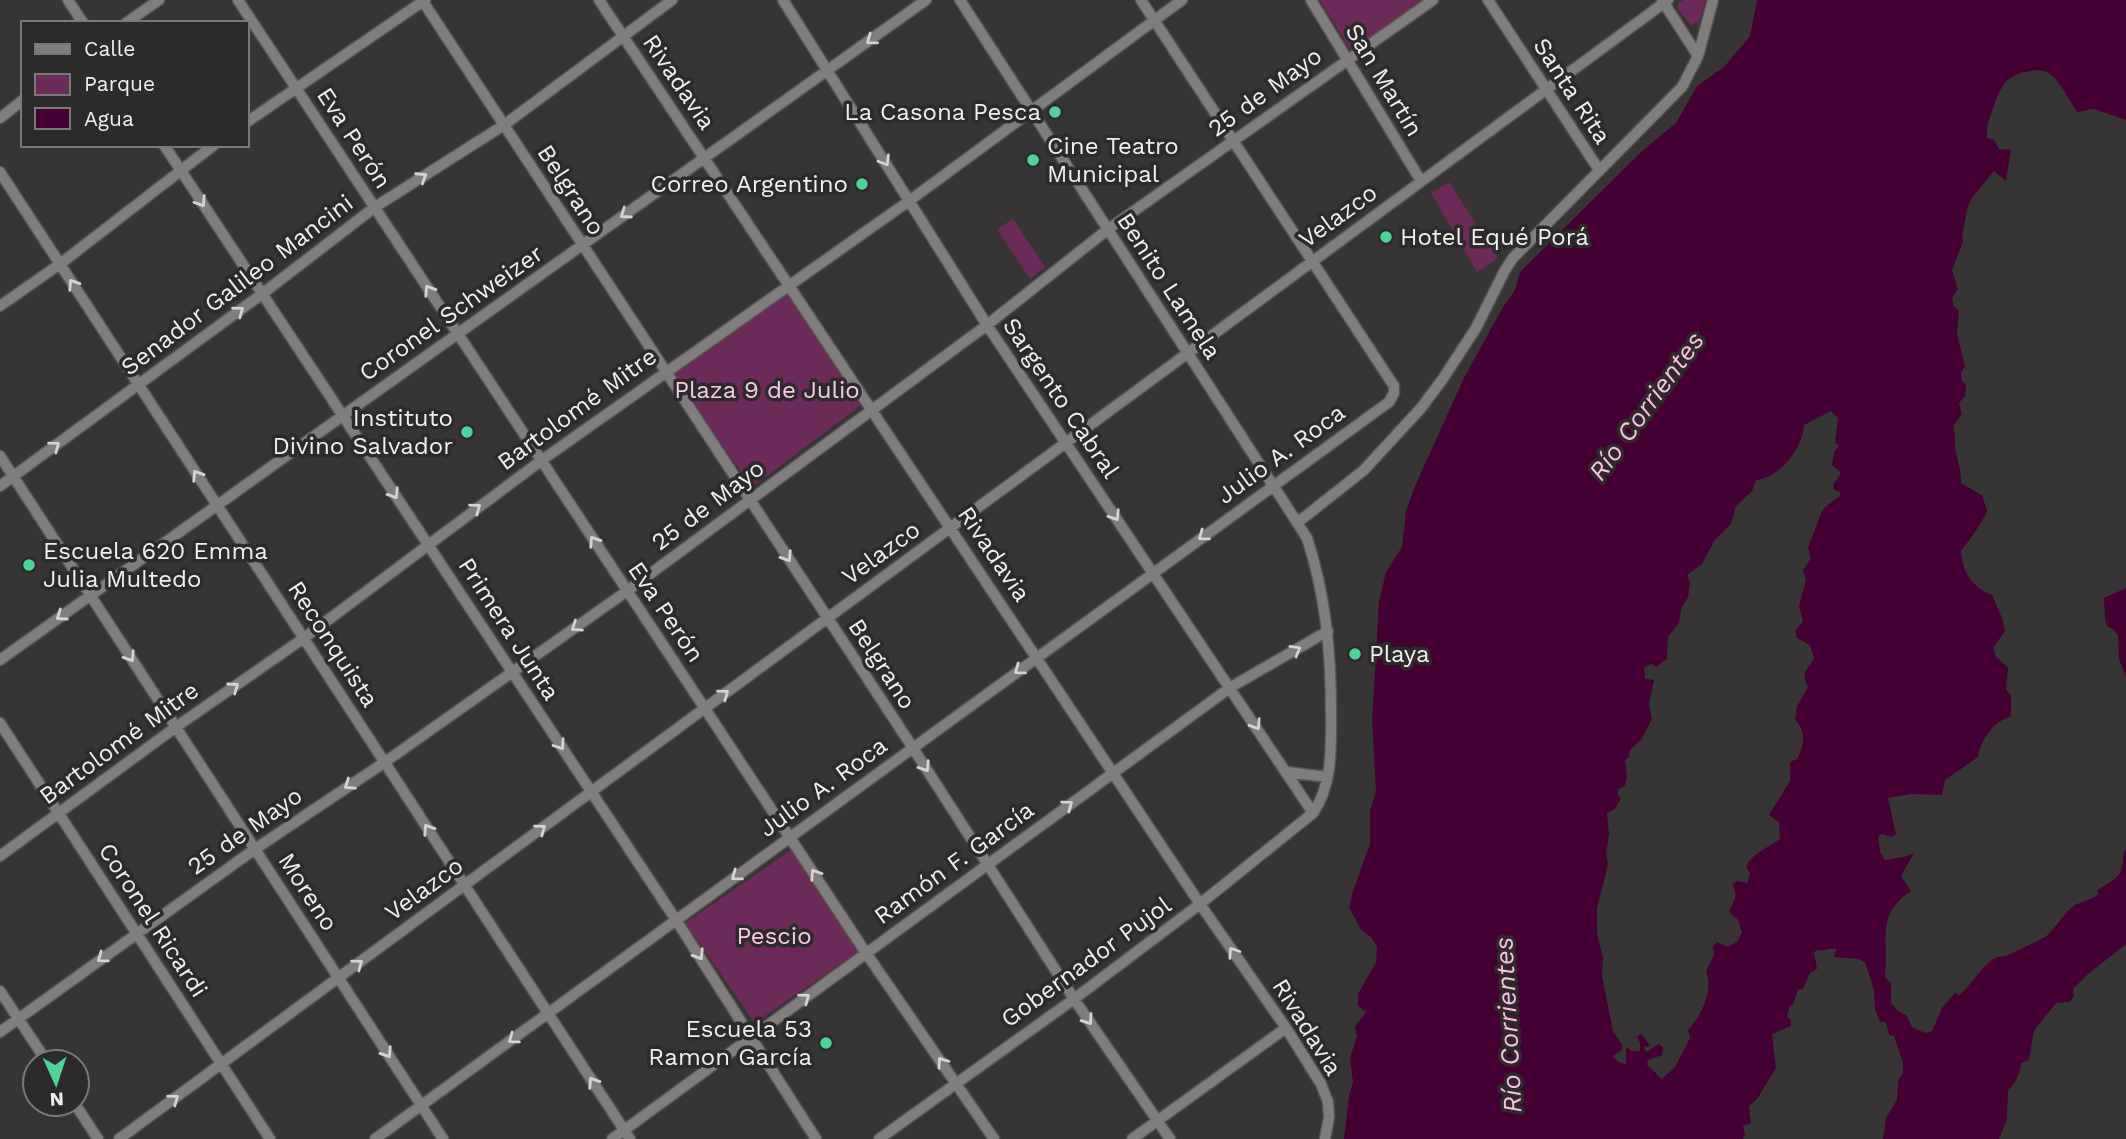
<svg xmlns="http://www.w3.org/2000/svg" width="2126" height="1139" viewBox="0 0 2126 1139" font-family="'Work Sans',sans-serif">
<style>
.green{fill:#6b2a57}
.water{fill:#403;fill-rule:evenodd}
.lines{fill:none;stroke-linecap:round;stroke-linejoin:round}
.minor-casing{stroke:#555254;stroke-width:13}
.minor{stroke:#7f7d7e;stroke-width:10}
.oneway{stroke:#d4d2d3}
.poi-dot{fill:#4dd39a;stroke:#2d2a2c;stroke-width:2.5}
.labels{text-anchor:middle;stroke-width:7;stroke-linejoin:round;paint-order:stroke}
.street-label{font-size:24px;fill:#f0eeef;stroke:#2d2a2c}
.poi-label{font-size:24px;fill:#f0eeef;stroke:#2d2a2c;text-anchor:end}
.park-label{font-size:24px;fill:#f5cbe5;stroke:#2d2a2c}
.water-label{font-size:26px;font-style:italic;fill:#fabde3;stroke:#2d2a2c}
</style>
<rect width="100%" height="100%" fill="#373436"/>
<path class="green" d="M1320,0H1424L1351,51Z
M1683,0H1706L1699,22L1691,25L1677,8L1679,3Z
M1449,182L1498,258L1477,272L1431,193Z
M1013,219L1045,267L1030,279L997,229Z
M788,291L860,406L752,487L670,372Z
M793,849L862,949L755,1023L685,923Z"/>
<path class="water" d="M1757,0H2126V120L2094,109L2077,112C2069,100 2060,80 2047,72C2042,70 2036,70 2031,71C2006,74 2001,86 1994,106C1990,118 1986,125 1987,138L1994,140L1999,149L2011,150L2006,181L1994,171L1972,198L1967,209L1962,237L1963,242L1952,270L1958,289L1952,298L1954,307L1959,310L1957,334L1965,366L1961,373L1962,381L1966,385L1965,396L1959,403L1962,414L1953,426C1955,433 1955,437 1955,443C1955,456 1962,469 1961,483L1983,496C1983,502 1987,506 1987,512C1986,516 1965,548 1961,550C1962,572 1972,587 1992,595L2002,618L2005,631L1993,648L1996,657L2008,667L2006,689L2011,696V716C1992,723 1982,738 1978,757L1945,780L1942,795L1911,794L1888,798L1896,834L1892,837L1882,834L1878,837L1880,852L1885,860L1904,857L1914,853L1901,876L1911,891C1875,915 1889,939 1885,977L1891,984V1003L1898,1011L1906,1015L1912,1027L1925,1033L1932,1031L1942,1008L1956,992L1958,996C1968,989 1985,962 1995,958C1999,956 2002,957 2006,956C2019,950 2033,943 2045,937C2053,932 2064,912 2075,905C2083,901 2091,900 2099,894L2097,891C2114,878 2124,879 2123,854L2126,849V944L2087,975L2073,989L2074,996L2070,1002L2056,1003L2034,1031L2029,1060L2021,1063C2021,1072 2015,1084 2008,1090L2007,1119L1999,1139H1883L1886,1118L1897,1100L1898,1080L1903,1073V1063L1894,1036L1889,1035L1886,1022H1880L1875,1009L1874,990L1865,962L1858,959L1834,957L1836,949C1829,948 1823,952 1816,950L1814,953L1817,969L1810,973L1803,989L1798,990L1793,1005L1790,1006L1787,1016L1791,1020V1026L1772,1034L1776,1068L1757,1099L1749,1106L1751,1123L1743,1126L1745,1134L1743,1139H1344L1349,1096L1353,1082L1350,1058L1357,1036L1355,1027L1366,1012L1358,1006V994L1376,962L1377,947L1371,937L1361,930L1349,907L1353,891L1370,844V811L1376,791L1372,720L1379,602L1386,572L1402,547L1406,511L1415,486L1464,378L1503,307L1515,290L1520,272L1642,151L1676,123L1697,86L1724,67L1750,36ZM1831,411L1838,418L1835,443L1839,445L1834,452L1832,465L1841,473L1833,485L1834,490L1840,492V496L1825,507L1821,513L1808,548L1811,558L1803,570L1806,580L1799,606L1803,622L1795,631L1797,638L1810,645L1814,658C1807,672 1800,670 1808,687L1797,706L1795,719C1806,733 1805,743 1797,759L1790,762V781L1769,815L1779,822L1780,839C1769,847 1753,853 1746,866L1750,874L1747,883L1738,881L1732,884C1739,896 1734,900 1729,912L1738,920L1742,932L1737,942L1728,947L1717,942L1713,946L1714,955L1706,971C1714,990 1701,1016 1688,1030L1690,1038L1675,1067L1662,1079L1647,1065L1648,1060L1662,1055L1663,1048L1659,1044L1646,1052L1644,1047L1650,1046L1642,1034L1637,1036L1640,1043V1051H1632L1626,1047V1064L1618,1062L1613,1056L1621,1051L1623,1046L1613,1031L1602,976L1603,958L1597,933V908L1608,864L1606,854L1609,834L1607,813L1615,809L1621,798L1618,796V790L1625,786L1627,776L1625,760L1629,757L1630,750L1641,740L1652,719L1649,704L1654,680L1645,679L1644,667L1652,664L1656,667L1667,659L1668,637L1679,623L1681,609L1688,597L1690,583L1687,575L1702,564L1714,541L1731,524L1736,506L1752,491L1756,480C1780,478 1803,448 1804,425Z
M2126,588V677L2119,659L2118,635L2113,629L2108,627L2105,620L2104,598Z"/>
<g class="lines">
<defs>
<path id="minor" d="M68,0L83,23
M238,0L866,953L994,1139
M422,0L913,748L1074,999L1170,1139
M599,0L1200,904L1286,1028L1321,1084L1328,1102L1329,1117L1325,1139
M783,0L987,325L1313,813
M1311,0L1421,181
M1488,0L1599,170
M1662,0L1698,56
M126,23L159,0
M0,118L23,100
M247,122L425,0
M164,145L676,920L816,1139
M0,172L630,1139
M0,306L60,264L214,145
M0,456L443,1139
M0,486L262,294L375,207L504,125L672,0
M1297,523L1364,470L1421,408L1442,380L1476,328L1505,270L1513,258L1682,87L1698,56L1713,0
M0,660L926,0
M0,723L270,1139
M1287,772L1327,777
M0,856L176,727L304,638L542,460L909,201L1182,0
M0,991L47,1062
M0,1032L255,849L385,762L627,591L987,325L1107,230L1433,0
M75,1104L98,1139
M119,1139L1668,0
M375,1139L1389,402L1394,393V386L1141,0
M612,1139L1231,687L1328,631
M879,1139L1074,999L1200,904L1313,813C1333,784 1331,747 1331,714C1331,653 1326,596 1307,538L960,0
M1132,1139L1286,1028"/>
</defs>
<use href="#minor" class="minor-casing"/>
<use href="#minor" class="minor"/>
</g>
<defs><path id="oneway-chevron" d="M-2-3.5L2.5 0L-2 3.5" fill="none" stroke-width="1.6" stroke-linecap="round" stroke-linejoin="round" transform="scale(1.75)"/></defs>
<g class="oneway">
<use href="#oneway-chevron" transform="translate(871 40) rotate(144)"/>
<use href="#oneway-chevron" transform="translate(885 161) rotate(58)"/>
<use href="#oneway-chevron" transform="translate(422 177) rotate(-33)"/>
<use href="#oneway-chevron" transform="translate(201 202) rotate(57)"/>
<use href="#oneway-chevron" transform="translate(625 214) rotate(145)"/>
<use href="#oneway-chevron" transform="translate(73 284) rotate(-123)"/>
<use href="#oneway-chevron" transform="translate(429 290) rotate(-123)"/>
<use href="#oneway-chevron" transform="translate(239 311) rotate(-36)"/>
<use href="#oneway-chevron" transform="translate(55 446) rotate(-36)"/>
<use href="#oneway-chevron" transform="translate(197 475) rotate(-123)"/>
<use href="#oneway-chevron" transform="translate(394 494) rotate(57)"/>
<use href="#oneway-chevron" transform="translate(476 508) rotate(-36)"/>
<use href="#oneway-chevron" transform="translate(1115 516) rotate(57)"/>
<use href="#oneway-chevron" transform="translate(1203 536) rotate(144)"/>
<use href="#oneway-chevron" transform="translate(594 541) rotate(-123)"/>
<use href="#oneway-chevron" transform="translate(787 557) rotate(57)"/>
<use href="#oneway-chevron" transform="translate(61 616) rotate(145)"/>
<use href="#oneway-chevron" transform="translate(576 627) rotate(146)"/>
<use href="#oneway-chevron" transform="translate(1296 650) rotate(-30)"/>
<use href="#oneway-chevron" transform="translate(130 657) rotate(57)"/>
<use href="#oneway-chevron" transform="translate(1019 670) rotate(144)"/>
<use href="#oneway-chevron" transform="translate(234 687) rotate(-35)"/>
<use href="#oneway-chevron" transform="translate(724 694) rotate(-36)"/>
<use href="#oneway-chevron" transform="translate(1256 725) rotate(57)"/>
<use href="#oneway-chevron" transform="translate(560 745) rotate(56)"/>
<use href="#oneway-chevron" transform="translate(925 767) rotate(57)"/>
<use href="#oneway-chevron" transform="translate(349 785) rotate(146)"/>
<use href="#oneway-chevron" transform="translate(1068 805) rotate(-36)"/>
<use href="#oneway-chevron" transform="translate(428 829) rotate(-123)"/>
<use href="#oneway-chevron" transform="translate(541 829) rotate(-36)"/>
<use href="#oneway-chevron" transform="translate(815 874) rotate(-123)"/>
<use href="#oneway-chevron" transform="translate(736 876) rotate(144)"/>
<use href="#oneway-chevron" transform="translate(1233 952) rotate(-124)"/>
<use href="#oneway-chevron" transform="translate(699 955) rotate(57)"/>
<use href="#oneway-chevron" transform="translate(102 958) rotate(144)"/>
<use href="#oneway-chevron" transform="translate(358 964) rotate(-36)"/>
<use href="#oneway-chevron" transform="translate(805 998) rotate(-36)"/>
<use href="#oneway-chevron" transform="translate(1088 1020) rotate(55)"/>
<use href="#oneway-chevron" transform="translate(513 1039) rotate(144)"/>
<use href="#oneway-chevron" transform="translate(387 1053) rotate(57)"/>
<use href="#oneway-chevron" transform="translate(942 1062) rotate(-125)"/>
<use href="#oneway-chevron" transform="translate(593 1082) rotate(-123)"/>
<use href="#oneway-chevron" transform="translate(174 1099) rotate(-36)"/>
</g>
<g class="poi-dot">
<circle cx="1055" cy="112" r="7"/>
<circle cx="1033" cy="160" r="7"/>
<circle cx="862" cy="184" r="7"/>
<circle cx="1386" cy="237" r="7"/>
<circle cx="467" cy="432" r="7"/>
<circle cx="29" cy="565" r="7"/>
<circle cx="1355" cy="654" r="7"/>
<circle cx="826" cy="1043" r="7"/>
</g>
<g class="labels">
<g class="street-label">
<text transform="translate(1384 80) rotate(59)" y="8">San Martín</text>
<text transform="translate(679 82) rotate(56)" y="8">Rivadavia</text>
<text transform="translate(1572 91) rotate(57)" y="8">Santa Rita</text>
<text transform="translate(1265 92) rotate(-36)" y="8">25 de Mayo</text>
<text transform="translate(354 138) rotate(57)" y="8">Eva Perón</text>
<text transform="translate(571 190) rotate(57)" y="8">Belgrano</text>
<text transform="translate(1338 216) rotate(-36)" y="8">Velazco</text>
<text transform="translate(237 285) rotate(-37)" y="8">Senador Galileo Mancini</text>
<text transform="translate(1169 286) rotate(57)" y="8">Benito Lamela</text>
<text transform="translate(451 313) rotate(-35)" y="8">Coronel Schweizer</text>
<text transform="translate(1061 398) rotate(56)" y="8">Sargento Cabral</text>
<text transform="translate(577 409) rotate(-36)" y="8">Bartolomé Mitre</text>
<text transform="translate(1281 454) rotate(-36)" y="8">Julio A. Roca</text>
<text transform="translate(708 505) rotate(-37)" y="8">25 de Mayo</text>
<text transform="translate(881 553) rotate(-36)" y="8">Velazco</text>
<text transform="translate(994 554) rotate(56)" y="8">Rivadavia</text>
<text transform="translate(666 612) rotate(56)" y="8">Eva Perón</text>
<text transform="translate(509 629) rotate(57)" y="8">Primera Junta</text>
<text transform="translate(333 644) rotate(57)" y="8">Reconquista</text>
<text transform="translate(882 664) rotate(57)" y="8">Belgrano</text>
<text transform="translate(119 743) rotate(-36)" y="8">Bartolomé Mitre</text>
<text transform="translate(823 787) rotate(-36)" y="8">Julio A. Roca</text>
<text transform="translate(245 831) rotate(-35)" y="8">25 de Mayo</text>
<text transform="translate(954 863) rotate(-36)" y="8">Ramón F. García</text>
<text transform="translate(424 889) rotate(-36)" y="8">Velazco</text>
<text transform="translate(308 892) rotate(57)" y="8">Moreno</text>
<text transform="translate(153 920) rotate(57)" y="8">Coronel Ricardi</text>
<text transform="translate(1086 962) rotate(-36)" y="8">Gobernador Pujol</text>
<text transform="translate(1307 1027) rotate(58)" y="8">Rivadavia</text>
</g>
<g class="poi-label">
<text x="1041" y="120">La Casona Pesca</text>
<text x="1047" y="154" text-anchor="start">Cine Teatro<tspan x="1047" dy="28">Municipal</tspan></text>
<text x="848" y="192">Correo Argentino</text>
<text x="1400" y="245" text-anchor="start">Hotel Equé Porá</text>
<text x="453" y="426">Instituto<tspan x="453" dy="28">Divino Salvador</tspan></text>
<text x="43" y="559" text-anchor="start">Escuela 620 Emma<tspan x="43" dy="28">Julia Multedo</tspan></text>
<text x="1369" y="662" text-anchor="start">Playa</text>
<text x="812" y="1037">Escuela 53<tspan x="812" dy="28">Ramon García</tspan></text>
</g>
<g class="park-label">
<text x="767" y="398">Plaza 9 de Julio</text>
<text x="774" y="944">Pescio</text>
</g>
<g class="water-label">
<text transform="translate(1646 406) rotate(-54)" y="9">Río Corrientes</text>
<text transform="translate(1508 1025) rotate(-93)" y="9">Río Corrientes</text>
</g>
</g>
<rect x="21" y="21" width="228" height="126" fill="#2d2a2c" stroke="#7b787a" stroke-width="2"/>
<rect x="35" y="44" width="35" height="10" fill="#7f7d7e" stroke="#7b787a" stroke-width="2"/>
<text x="84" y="56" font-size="21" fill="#f0eeef">Calle</text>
<rect x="35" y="74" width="35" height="21" fill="#6b2a57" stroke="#7b787a" stroke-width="2"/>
<text x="84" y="91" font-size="21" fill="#f0eeef">Parque</text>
<rect x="35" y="108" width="35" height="21" fill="#440033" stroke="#7b787a" stroke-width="2"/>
<text x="84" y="126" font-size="21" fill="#f0eeef">Agua</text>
<g transform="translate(56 1083) rotate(177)"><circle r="33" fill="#2d2a2c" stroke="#7b787a" stroke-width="2"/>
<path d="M0-5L12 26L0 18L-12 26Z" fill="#4dd39a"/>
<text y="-10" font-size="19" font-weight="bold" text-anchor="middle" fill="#f0eeef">N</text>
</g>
</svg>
